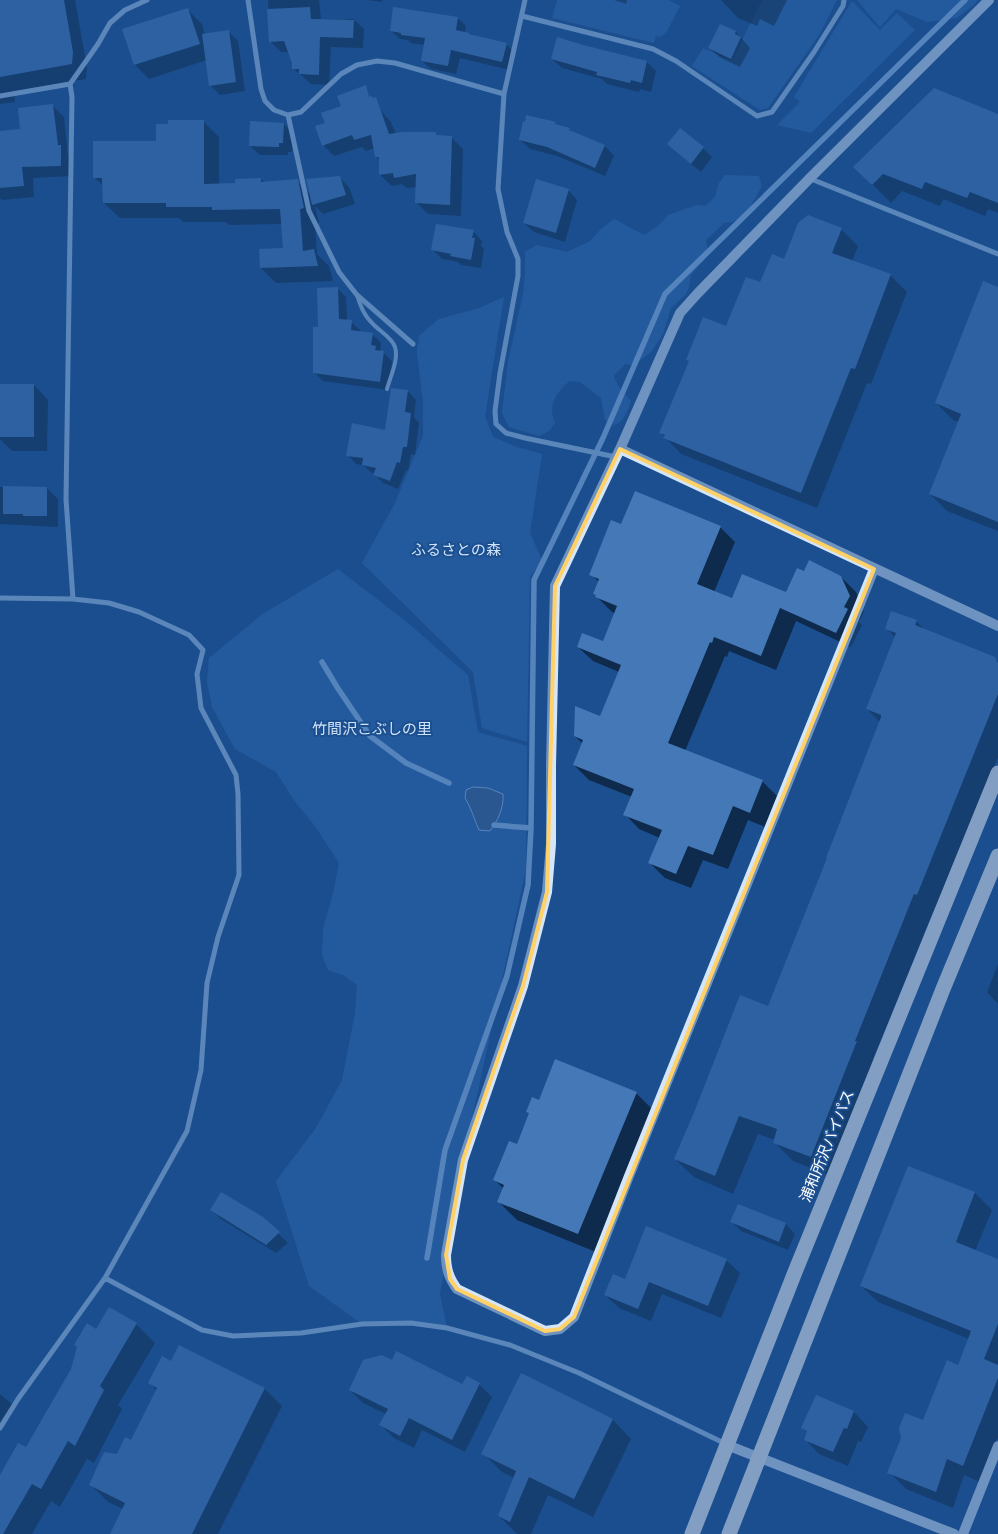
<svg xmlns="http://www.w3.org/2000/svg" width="998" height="1534" viewBox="0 0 998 1534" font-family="Commissioner,'Noto Sans JP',sans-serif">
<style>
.green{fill:#2e69ad}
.water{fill:#3c6290;stroke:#9cc4f0}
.shadow{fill:#0007}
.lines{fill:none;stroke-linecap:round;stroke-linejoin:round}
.stream{stroke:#9cc4f0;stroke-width:5.5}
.building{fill:#4478b7}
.lane{stroke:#a9c9ee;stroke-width:4}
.street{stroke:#a9c9ee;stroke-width:5}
.secondary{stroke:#d6e6fa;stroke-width:10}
.highway{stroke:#fff;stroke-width:15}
.marked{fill:none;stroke:#ffd166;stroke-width:4;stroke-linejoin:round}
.labels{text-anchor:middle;stroke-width:4;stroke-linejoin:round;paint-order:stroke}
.park-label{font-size:15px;fill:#cfe3fa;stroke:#1b4f8f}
.street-label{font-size:15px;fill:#fff;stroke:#1b4f8f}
</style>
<rect width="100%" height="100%" fill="#1b4f8f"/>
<path class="green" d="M557,0H668L680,6L667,31L661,37L656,36L654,43L552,18Z
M762,0H837L819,35L768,108L760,110L692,66L703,48L732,61Z
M857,0H978L974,5L957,18L927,22L896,9L880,27Z
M852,1L880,30L897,13L915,30L811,133L777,125L800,102L794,97Z
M725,175L759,176L762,186L752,204L741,218L732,222L724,223L706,240L708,251L706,258L691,275L689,287L686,294L671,308L663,334L651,352L634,365L625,364L614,376L618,386L631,401C628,410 624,422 614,425L605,420L601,398L580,382L570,381C561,387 552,399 552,411C552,415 554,419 555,423L549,431L539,436L509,427L502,413L508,362L523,294L525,274V252L537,245L567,252L590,241L600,230L614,219L644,235L658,226L668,215L697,205L705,206L715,197L719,183Z
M504,297L485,416L493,437L514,446L542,454L530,533L542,560L530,577L527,742L482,728L473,672L362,563L395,503L423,436V401L417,352L419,336L439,319L479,308Z
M338,569L403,619L468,675L478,732L527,746L526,869L463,1160L440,1294L447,1328L411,1323L362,1324L309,1286L276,1181L316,1128L342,1080L355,1013L357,985L343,975L328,970L322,955L323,929L333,894L339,863L315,826L296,803L276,772L235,749L212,707L207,682L209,658L261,615Z"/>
<path class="water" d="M473,787L488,788L503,794C504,808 498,820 490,831L479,830C474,819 471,807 465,798L466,790Z"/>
<path class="shadow" d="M0,0H75L87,67L86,79L14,91L15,102L0,104Z
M268,0H319L321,20L353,19L364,29L363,48L331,47L329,85L311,84L293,68V63L289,52H281L270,41Z
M368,0H382V2Z
M614,0H627L626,4Z
M721,0H787L774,26L760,19L757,26L738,18Z
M187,9L202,24L205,35L229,32L238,41L245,91L220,95L210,85L207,60L149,79L135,65L124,30Z
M458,18L466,26L465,33L506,44L515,53L510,70L460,58L456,74L431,69L422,61L425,45L411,43L408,40L400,39L391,31Z
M720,25L736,32L750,48L740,67L719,57L710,48Z
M583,46L647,62L656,71L651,92L640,89L639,92L607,84L602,79L562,68L552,59Z
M361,88L391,122L396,134H435L438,137H451L463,149L461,216L428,214L417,203V187L406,188L402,184L392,186L380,175V161L376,156L375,148L366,151L362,147L334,156L323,145L326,124Z
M53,106L64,117L68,155L71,158L72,176L33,178L34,197L2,200L0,198V132L22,130Z
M998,115V213L988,209L985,216L943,199L940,206L902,191L891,203L855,167Z
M203,121L219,137V184H236L261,179L265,183L297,181L311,195L340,178L349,187L355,204L323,214L315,206L319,223L315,224L317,254L329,266L333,281L276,283L261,268L284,249L282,224L229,225L226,222H183L179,218H120L104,203V187L95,178L158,143Z
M555,123L559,127L569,129L573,133L605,146L614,156L605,176L557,156L530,149L520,140Z
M284,124L293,134L292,152H288V155H260L250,146Z
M703,148L712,157L701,172L678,153Z
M568,190L577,200L565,242L534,232L524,223Z
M808,216L842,230L858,246L852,261L890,275L907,292L871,384L867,383L817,508L681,454L660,432L727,328L761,284L784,260Z
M473,231L482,241L481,246L484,249L481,268L461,265L458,262L442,259L433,250Z
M337,288L346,297L347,321L351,322L360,330V333L373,335L381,343L380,352H383L392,361L388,390L323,381L314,372L319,328Z
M998,288V531L947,511L930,494L959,422L953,420L936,403Z
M0,385H34L48,400L47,451H12L0,439Z
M408,391L416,400L414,417L419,423L415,455L411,454L408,471L406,470L398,489L383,483L375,474L372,473L363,465L356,464L348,455L386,431Z
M0,487L47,488L58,499V527L0,524Z
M622,525L720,527L735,542L714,592L733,600L787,593L804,573L841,577L856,592L864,612L859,622L862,625L851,647L796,621L776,670L729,651L727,657L725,656L685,751L762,781L777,796L765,827L748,820L728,869L703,860L691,888L665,878L650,863L660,838L639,829L625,814L632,797L589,780L574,765L583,744L575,736L601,717L619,672L593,661L578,647L603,642L615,613L612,612L597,597L599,582L591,574Z
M916,621L925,630L994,658L998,662V757L935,913L933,912L873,1059L875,1061L829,1175L793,1161L774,1142L775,1140L758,1134L733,1194L694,1177L675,1159L769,1008L880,722L867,709L896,638L886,628Z
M998,964V1004L987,992Z
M636,1093L654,1111L596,1252L517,1220L499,1202L504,1189L495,1180L518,1145L530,1114L527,1111L539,1101Z
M909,1167L975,1193L992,1210L975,1251L998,1260V1437L980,1482L964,1475L953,1508L906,1489L889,1472L923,1422L959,1367L969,1339L878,1302L861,1286Z
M738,1205L786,1224L795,1234L788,1250L741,1231L732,1222Z
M212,1210L262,1218L288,1243L276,1253L221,1219Z
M726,1260L740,1273L721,1318L662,1294L651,1321L619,1308L605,1295L625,1280Z
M110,1308L136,1324L155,1343L118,1405L122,1409L94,1463L87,1459L60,1507L51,1501L32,1534H0V1476L26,1449Z
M179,1347L265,1389L282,1406L218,1534H111L123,1509L108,1502L90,1484L132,1442L157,1391L150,1383L171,1363Z
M392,1361L463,1386L479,1384L492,1397L465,1452L422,1430L414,1448L394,1438L381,1425L386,1414L363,1403L350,1390Z
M521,1375L613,1420L631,1439L593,1517L548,1495L531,1534H517L499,1516L514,1478L502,1472L483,1453Z
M0,1394L13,1405L0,1423Z
M816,1397L854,1412L868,1427L861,1442L858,1441L848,1466L819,1454L805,1439L808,1433L803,1428Z"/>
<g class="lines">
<path class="stream" d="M322,662L337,687L370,736L406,763L449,783
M494,825L531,828
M427,1258L445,1150L507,976L528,885L531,828L534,580L603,438L665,294L965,0"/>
</g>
<path class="building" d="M0,0H64L73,52L72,64L0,77Z
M310,7L311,19L354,20L353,38L320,37L319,75L299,74V69H292V63L284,41L269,42L267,9Z
M393,7L458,17L456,30L469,33V34L507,43L502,62L451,50L448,66L421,61L425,38L401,35V33L390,31Z
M188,8L200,44L134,65L122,29Z
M720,24L736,31L735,34L741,37L731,59L708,48Z
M229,30L236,82L209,86L202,34Z
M557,37L583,45L647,61L642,83L631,80L630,83L596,75L597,72L551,59Z
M366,85L369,97L372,96V98L376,97L389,134L402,132H436V135L452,136L450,205L415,203L416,174L394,178L393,173L379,175V157H375L371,135L354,140L352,135L322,146L315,126L325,123L321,113L341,106L337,96Z
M934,88L998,114V203L970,192L967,198L925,182L922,189L883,174L872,185L853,167Z
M53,104L58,145H61V166L22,167L24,186L0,188V131L20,129L18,108Z
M526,115L556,122L555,124L570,128L569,130L605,145L595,168L547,147L519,140L523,121L525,122Z
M168,120H204V184L235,183V179L261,178V182L298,179L304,208L300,209L303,251L314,249L318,266L260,268L259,249L283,248L280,209L212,210V207H166V203H103L102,178H93V141H156V124H168Z
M250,121L284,123L283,143H279V147H276L249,146Z
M680,128L704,147L691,164L667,144Z
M340,176L346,195L312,205L306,179Z
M536,179L569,189L556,233L523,223Z
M808,215L842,228L832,253L891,274L855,369L851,368L801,493L663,438L665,435L659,433L689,361L686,360L703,317L726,326L746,277L760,282L772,254L784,259L798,223Z
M436,224L474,230L472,238H475L471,260L450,256L451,254L431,250Z
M983,281L998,287V522L929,494L961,414L935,403Z
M338,287L339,319L352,320L351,330L373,333L371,345L376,346L375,350L384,351L380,382L313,373V327H318L317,288Z
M0,384H34V437H0Z
M391,388L408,390L405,412L411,413L407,447H403L400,463L397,462L390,481L373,475L376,468L362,465L363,458L346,456L352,423L385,430Z
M3,486L47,487V516H23V514H3Z
M635,491L721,526L697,584L732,598L742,574L786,592L797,568L804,571L809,560L841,576L850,596L844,607L848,609L836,633L780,608L761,656L714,637L712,643L710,642L668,743L763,780L750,813L733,806L713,855L688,846L676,874L648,863L662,830L623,815L634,789L573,765L583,740L574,736L575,706L600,716L621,665L577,647L582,633L603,641L617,606L595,597L596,595L593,594L599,579L589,575L611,520L621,524Z
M891,611L917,620L915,625L995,657L998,663V694L917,895L914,894L855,1041H857L811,1157L773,1143L777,1129L739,1116L715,1176L674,1159L695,1110L740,995L768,1006L827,858H826L881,717V715L866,709L896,633L885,629Z
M555,1059L637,1092L578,1234L497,1202L504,1185L493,1180L509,1141L517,1144L529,1113L526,1112L532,1097L539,1100Z
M908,1166L975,1192L956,1242L998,1259V1324L984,1359L998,1365V1378L963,1466L947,1459L936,1492L887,1473L901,1438L899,1428L905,1413L923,1420L947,1360L958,1365L971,1331L860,1286Z
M221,1192L263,1217L280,1232L266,1245L210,1210Z
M738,1204L786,1223L779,1242L730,1222Z
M646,1226L727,1259L708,1306L649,1282L638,1309L604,1295L613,1274L625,1279Z
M109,1307L137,1323L100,1386L104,1390L75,1446L68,1441L41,1489L32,1484L3,1534H0V1475L18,1443L26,1447L71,1369L77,1347L74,1345L87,1323L96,1329Z
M179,1345L265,1388L192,1534H110L125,1503L89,1485L104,1452L117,1454L125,1437L131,1440L157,1388L148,1383L162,1356L171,1361Z
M396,1351L462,1384L467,1376L480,1383L452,1440L409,1418L400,1436L379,1425L388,1409L349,1390L363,1360L382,1355L392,1360Z
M521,1373L613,1419L574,1499L529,1477L510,1522L498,1516L516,1471L481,1454Z
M816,1395L854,1411L847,1429L844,1428L833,1452L804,1440L807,1431L801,1428Z"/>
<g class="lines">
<path class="lane" d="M357,295C361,307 364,316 374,325C381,332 392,338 395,347C399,360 390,377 387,389"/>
<path class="street" d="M248,0L261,89L265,101L274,110L288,115L301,112L341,74L357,65L377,61L395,63L504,94
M525,0L504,94L498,189L507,232L518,259V276L500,373L495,411L496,424L506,433L525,438L616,457
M522,16L653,49L676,61L757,116L772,112L814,52L843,6L844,0
M0,96L70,84
M288,115L309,211L339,272L357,295L413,344
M811,179L998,254
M0,598L73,599L109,603L139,612L189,635L203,650L197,674L201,708L236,775L238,794L239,875L218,937L207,983L201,1070L187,1131L105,1278L18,1399L0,1428
M73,599L66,499L72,97L70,84L98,44L110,23L125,10L147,0
M105,1278L202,1330L233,1336L301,1333L362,1324L411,1323L447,1328L510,1345L579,1373L726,1444"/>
<path class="secondary" d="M620,449L998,626
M874,569L629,1176L574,1317L560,1329L545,1331L457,1289C449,1278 446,1269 446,1255L463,1160L523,986L547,892L551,844V766L555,586L620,449L680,313L698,293L810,178L989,0
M727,1445L954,1534
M963,1534L998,1446"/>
<path class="highway" d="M692,1534L795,1272L998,773
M729,1534L943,989L998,856"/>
</g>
<path d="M0 0H998V1534H0ZM620,449L874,569L574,1317L560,1329L545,1331L457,1289L450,1279L446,1255L463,1160L523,986L547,892L555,586Z" fill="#1b4f8f" fill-opacity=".55" fill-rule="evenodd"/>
<path class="marked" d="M620,449L874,569L574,1317L560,1329L545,1331L457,1289L450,1279L446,1255L463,1160L523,986L547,892L555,586Z"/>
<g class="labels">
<g class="park-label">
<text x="456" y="555">ふるさとの森</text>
<text x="372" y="734">竹間沢こぶしの里</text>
</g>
<g class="street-label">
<text transform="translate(827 1146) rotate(-68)" y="5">浦和所沢バイパス</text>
</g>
</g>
</svg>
